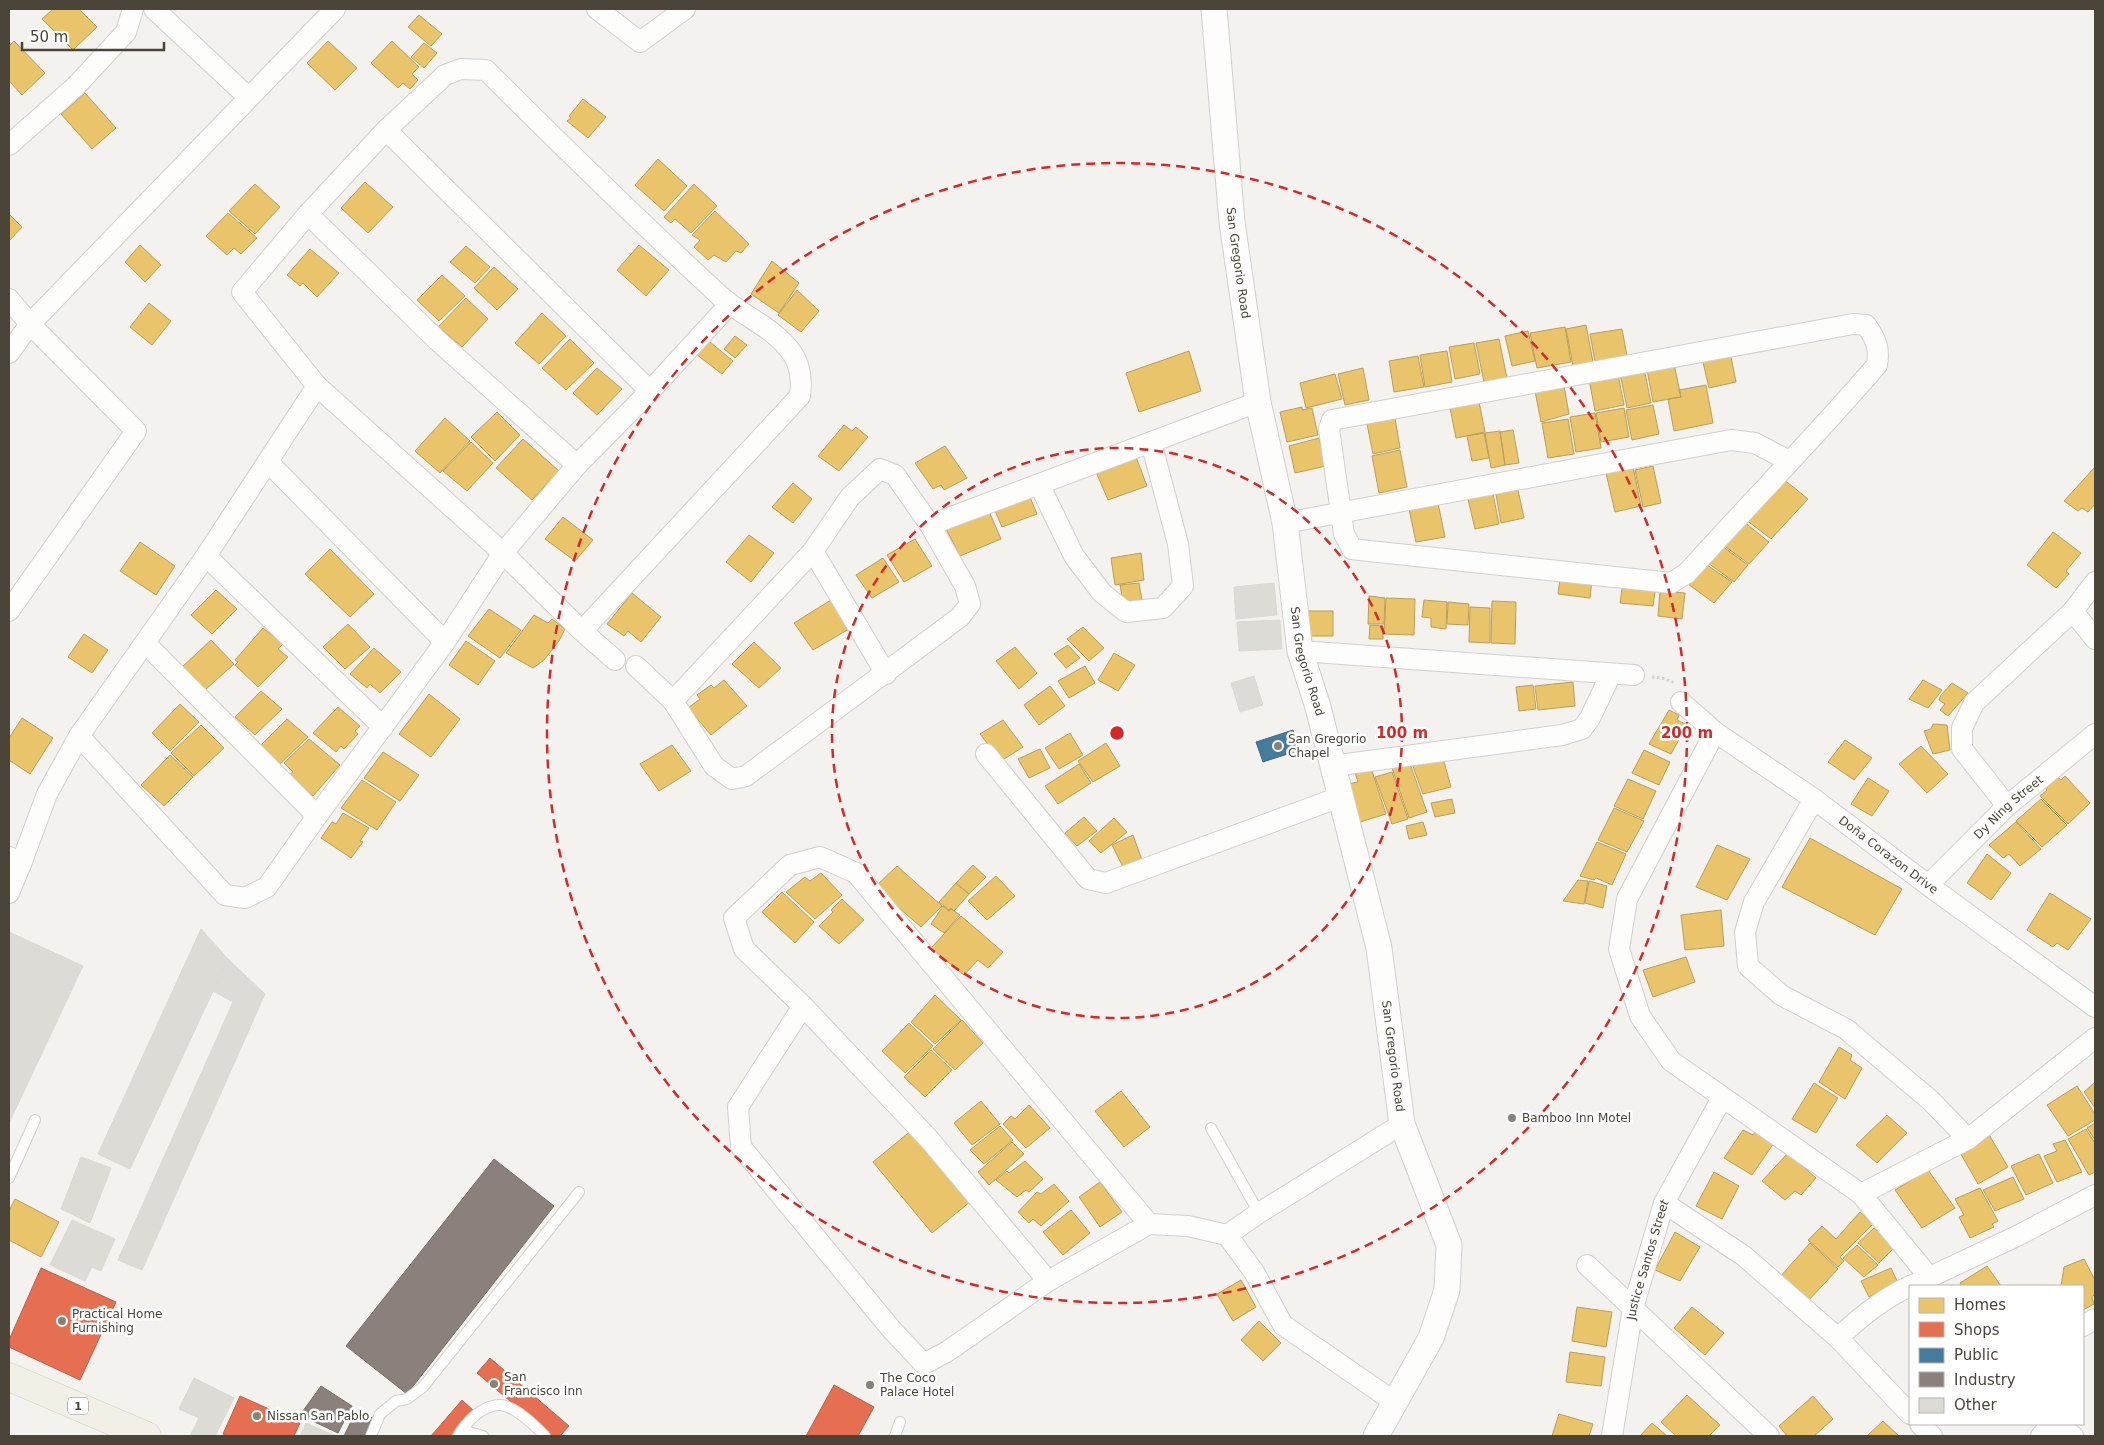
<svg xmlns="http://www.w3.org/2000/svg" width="2104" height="1445" viewBox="0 0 2104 1445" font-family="'DejaVu Sans',sans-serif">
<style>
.homes{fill:#e9c46a;stroke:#b99e5b}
.shops{fill:#e76f51;stroke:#b8624a}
.public{fill:#457b9d;stroke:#466b7f}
.industry{fill:#8a817c;stroke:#776f68}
.building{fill:#dddbd6;stroke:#dcd9d3}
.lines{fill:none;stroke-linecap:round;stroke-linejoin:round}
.service-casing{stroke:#d1d0cb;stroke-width:12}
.minor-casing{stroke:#d1d0cb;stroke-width:22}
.tertiary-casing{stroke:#d1d0cb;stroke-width:27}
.primary-casing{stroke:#d5d0bb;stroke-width:29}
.path{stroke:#d3d2cc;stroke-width:3;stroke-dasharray:2.5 2.5;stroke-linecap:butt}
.service{stroke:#fdfdfc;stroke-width:10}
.minor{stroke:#fdfdfc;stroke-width:20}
.tertiary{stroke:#fdfdfc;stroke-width:25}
.primary{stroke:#f2efe6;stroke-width:28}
.ring{fill:none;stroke:#d62828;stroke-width:2.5;stroke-dasharray:9 6}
.poi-dot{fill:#858278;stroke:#fff;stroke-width:2}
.labels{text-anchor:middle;stroke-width:5;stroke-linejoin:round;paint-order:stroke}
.shield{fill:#fff;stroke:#807d74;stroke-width:1}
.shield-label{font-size:11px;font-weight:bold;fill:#4a4538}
.street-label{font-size:12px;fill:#4a4538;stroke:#fff}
.poi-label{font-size:12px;fill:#4a4538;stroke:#fff;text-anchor:start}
.centre{fill:#d62828;stroke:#fff;stroke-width:2.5}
.ring-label{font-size:15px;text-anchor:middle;font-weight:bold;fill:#d62828;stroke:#fff;stroke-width:5;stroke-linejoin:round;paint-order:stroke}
</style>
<rect width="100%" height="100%" fill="#f3f2ee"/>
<path class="homes" d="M53,9H79L97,27L73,50L42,19Z
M419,15L442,34L431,46L408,27Z
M14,41L45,73L22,95L9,81V46Z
M328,41L357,68L335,90L307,63Z
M392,41L419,67L412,74L418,80L410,89L403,83L398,88L371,63Z
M424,43L437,53L424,68L411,57Z
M85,93L116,128L92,149L61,114Z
M583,99L606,117L588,138L567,121L571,118L569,116Z
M658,159L687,186L664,211L635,185Z
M365,182L393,207L368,233L341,208Z
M255,184L280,207L255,234L229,211Z
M694,184L717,206L691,233L675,219L671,223L664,217Z
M715,211L749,244L741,253L736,251L726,262L714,255L708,260L694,247L700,240L692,235Z
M228,213L257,238L241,254L234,248L227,255L206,236Z
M9,214L22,227L9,241Z
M140,245L161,265L145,282L125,262Z
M639,245L669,270L646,296L617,270Z
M466,246L490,267L475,283L450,262Z
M310,249L339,273L317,297L303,283L300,286L287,275Z
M772,261L799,283L779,313L751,294Z
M494,267L518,289L497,310L474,288Z
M442,275L465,296L439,321L417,300Z
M797,290L819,311L801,332L778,315Z
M466,298L488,319L462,347L438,327Z
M149,303L171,321L152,345L130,327Z
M542,313L566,336L539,364L515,343Z
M1586,325L1593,362L1573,366L1566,329Z
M1565,327L1571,362L1537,368L1530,333Z
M1622,329L1627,356L1595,362L1590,334Z
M1528,331L1535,361L1512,366L1505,336Z
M735,336L747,345L735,358L724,349Z
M704,337L733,361L722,374L692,351Z
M570,339L594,363L566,390L542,368Z
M1499,339L1507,378L1484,382L1476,343Z
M1474,343L1480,374L1455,379L1449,347Z
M1189,351L1201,391L1139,412L1126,373Z
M1447,351L1452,382L1425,387L1420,355Z
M1730,352L1736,382L1709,388L1702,358Z
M1418,356L1424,387L1394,392L1389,361Z
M1674,364L1681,397L1653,402L1647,369Z
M597,368L622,389L597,415L573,393Z
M1363,368L1369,400L1345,405L1338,374Z
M1644,368L1651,403L1627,408L1620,373Z
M1335,374L1342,399L1306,408L1300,383Z
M1618,374L1624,405L1595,411L1589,379Z
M1706,385L1713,423L1674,431L1668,399L1681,397L1679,390Z
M1564,386L1569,414L1541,422L1535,391Z
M1479,402L1485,432L1456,438L1450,408Z
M1653,405L1659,434L1632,440L1626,410Z
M1302,407V410L1312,408L1318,435L1287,442L1280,412Z
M1624,408L1629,437L1601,442L1596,413Z
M497,412L520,435L495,461L471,437Z
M1595,413L1601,448L1576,452L1570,417Z
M445,418L470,441L440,473L415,451Z
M1395,418L1400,448L1373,454L1367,424Z
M1568,419L1574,454L1548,458L1542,423Z
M844,425L852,431L856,427L868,437L839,471L818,456Z
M1513,430L1519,463L1505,465L1500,432Z
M1500,431L1505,465L1491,468L1485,433Z
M1484,433L1489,458L1472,461L1467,436Z
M1319,438L1326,466L1295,473L1289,446Z
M523,439L559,471L532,500L496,468Z
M471,442L493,463L467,491L443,471Z
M945,446L967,478L944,490L941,485L933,489L915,463Z
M1400,450L1407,487L1379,493L1372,456Z
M1136,457L1147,486L1108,500L1096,472Z
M1653,466L1661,503L1643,507L1635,470Z
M1633,467L1641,506L1615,512L1606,473Z
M2095,467V504L2088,512L2082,508L2078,511L2064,501Z
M1782,478L1808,499L1771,539L1745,519Z
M793,483L812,499L793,523L772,507Z
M1518,490L1524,518L1501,523L1496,494Z
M1028,492L1037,514L1002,527L993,506Z
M1493,494L1499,524L1475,529L1468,499Z
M1438,503L1445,537L1416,542L1409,509Z
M988,509L1001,539L960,556L945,527Z
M563,517L593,540L575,561L545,539Z
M1743,521L1769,542L1749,564L1723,545Z
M2053,532L2081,553L2066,571L2069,574L2056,588L2027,565Z
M749,535L774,553L751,582L726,562Z
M915,539L932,566L904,582L887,555Z
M140,542L175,566L156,595L120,571Z
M1722,546L1748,565L1734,582L1708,563Z
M330,549L374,594L350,617L305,574Z
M1141,553L1144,580L1115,585L1111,558Z
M883,558L899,582L872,598L856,575Z
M1704,563L1732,582L1714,603L1688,584Z
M1560,578L1592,579L1590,598L1558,594Z
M1623,582L1656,585L1653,606L1620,603Z
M1139,583L1142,600L1123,602L1120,585Z
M216,590L237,609L212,634L191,615Z
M1660,591L1685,593L1682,619L1658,616Z
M632,593L661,617L641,642L628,631L624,636L607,624Z
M1369,596L1385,598L1384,624H1368Z
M1386,598L1415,599L1414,635L1384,634Z
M831,600L849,629L813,650L794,623Z
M1424,600L1447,602L1446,629L1431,627V618L1422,617Z
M1492,601L1516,602L1515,644L1491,643Z
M1448,602L1469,604L1468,625L1447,624Z
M1470,607L1490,608V643L1469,642Z
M489,609L521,630L500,658L468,636Z
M1306,611H1333V636H1307Z
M534,615L548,623L552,619L565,629L559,641L544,660L533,668L506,653Z
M348,624L370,647L345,669L323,647Z
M1370,625L1383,626V639H1369Z
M1083,627L1104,648L1089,661L1067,639Z
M263,628L283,644L278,649L288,657L258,687L235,665L238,662L235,660Z
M84,634L108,650L92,673L68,657Z
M211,640L234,664L205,690L182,667Z
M466,641L495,661L478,685L449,665Z
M754,642L781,668L759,688L732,664Z
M1068,645L1080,658L1066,668L1054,654Z
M1015,647L1037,673L1019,689L996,661Z
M374,648L401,672L380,693L370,684L367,688L350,674Z
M1114,653L1135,665L1118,691L1098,680Z
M1085,666L1095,683L1069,698L1058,681Z
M724,680L747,706L711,735L688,708L700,699L697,695L711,685L714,688Z
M1923,680L1942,690L1928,708L1909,699Z
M1573,682L1575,706L1538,710L1535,686Z
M1952,683L1968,693L1948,716L1940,710L1945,704L1939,700L1941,695Z
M1533,685L1536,709L1519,711L1516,687Z
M1050,686L1065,706L1039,725L1024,705Z
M261,691L282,709L255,735L235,717Z
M429,694L460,719L431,757L399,734Z
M180,704L199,722L170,751L152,733Z
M338,707L360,726L355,731L358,734L344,749L341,746L336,752L313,733Z
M1669,710L1679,715L1677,720L1687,725L1671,754L1649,744Z
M22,718L53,738L30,774L9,760V738Z
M287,719L308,737L278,766L258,748Z
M1003,720L1023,747L1001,761L980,734Z
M1933,724L1947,725L1950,750L1933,754L1924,731L1931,729Z
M201,725L224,748L194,776L171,753Z
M1070,733L1083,755L1059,769L1045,748Z
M309,739L340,765L313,796L288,776L293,772L284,763Z
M1845,740L1872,758L1854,780L1828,762Z
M1106,743L1120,766L1093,782L1078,761Z
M672,745L691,771L659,791L640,764Z
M1921,746L1948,774L1927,793L1899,764Z
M1040,749L1050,768L1029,778L1018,759Z
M1644,750L1670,762L1659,785L1632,773Z
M383,752L419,775L400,801L364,778Z
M170,755L193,777L164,806L141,785Z
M1443,758L1451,787L1423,794L1411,761Z
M1079,764L1091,783L1058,804L1045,786Z
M1410,764L1427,812L1409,818L1392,768Z
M1371,768L1386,814L1360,822L1348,784L1358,782L1354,769Z
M1392,772L1408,819L1392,824L1375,777Z
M2055,775L2061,780L2065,776L2090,803L2068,824L2040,796L2047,790L2042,786Z
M1868,778L1889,791L1872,816L1851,804Z
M1628,779L1656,791L1643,819L1614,806Z
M362,780L396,802L377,830L341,808Z
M1452,799L1455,813L1435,817L1431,803Z
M2041,799L2067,825L2042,847L2016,821Z
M1614,808L1644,821L1627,852L1598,840Z
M343,813L369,828L360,841L363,842L351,858L321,838L332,822L336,824Z
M1084,817L1097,831L1077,846L1065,833Z
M1114,818L1127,832L1101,853L1089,841Z
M1423,822L1427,835L1409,839L1406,826Z
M2016,822L2041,849L2020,866L2009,854L2003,858L1989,845Z
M1133,835L1142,860L1123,867L1112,845Z
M1810,838L1902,889L1875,935L1782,887Z
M1597,842L1626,854L1612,885L1596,878L1594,880L1580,876Z
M1717,845L1750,859L1727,900L1696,887Z
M1987,854L2011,873L1991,900L1967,883Z
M973,865L986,877L969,894L956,883Z
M897,866L942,906L921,927L875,887Z
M821,873L842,895L815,919L786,892L805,877L810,881Z
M996,876L1015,896L987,920L968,901Z
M1578,880L1588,881L1584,904L1563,901Z
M1589,881L1607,886L1603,908L1585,903Z
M956,883L969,894L954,911L951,908L949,910L939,902Z
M782,892L814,922L795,943L762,912Z
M2050,893L2091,919L2068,950L2057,943L2053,947L2027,930Z
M842,899L864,920L839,944L819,926L833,912L831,910Z
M943,906L949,911L951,909L960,915L944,933L931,924Z
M1721,910L1724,946L1685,950L1681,915Z
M961,916L1003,952L988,968L978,960L964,975L931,948Z
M1686,957L1695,982L1653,997L1643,970Z
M935,995L961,1020L935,1044L911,1022Z
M962,1020L983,1043L955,1070L933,1049Z
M909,1023L933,1046L905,1073L882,1051Z
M1839,1047L1852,1055L1850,1060L1862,1068L1845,1099L1819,1082Z
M931,1050L952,1070L925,1097L904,1077Z
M2095,1082V1108L2084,1092Z
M1814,1083L1838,1098L1816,1133L1792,1119Z
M2077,1086L2095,1114V1120L2068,1136L2047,1105Z
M1121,1091L1150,1127L1124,1147L1095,1111Z
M981,1101L1000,1124L972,1145L954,1123Z
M1029,1105L1050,1128L1026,1148L1003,1124L1011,1116L1015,1119Z
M1887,1115L1907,1133L1877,1163L1856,1145Z
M2095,1123V1140L2087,1128Z
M1000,1126L1013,1140L984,1164L970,1150Z
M2086,1129L2095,1143V1172L2089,1175L2068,1139Z
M912,1130L971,1201L932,1233L873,1162Z
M1743,1130L1753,1135L1756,1130L1774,1143L1752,1175L1724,1158Z
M1988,1133L2008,1167L1978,1184L1958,1149Z
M2065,1140L2082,1172L2057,1182L2044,1156L2057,1151L2053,1144Z
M1012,1142L1024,1154L989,1185L978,1172Z
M1788,1153L1816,1178L1801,1195L1795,1191L1785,1200L1762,1181Z
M2039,1154L2053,1183L2026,1195L2011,1166Z
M1025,1161L1043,1179L1029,1192L1026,1190L1017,1197L996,1180L1007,1171L1009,1173Z
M1928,1170L1955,1208L1922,1228L1895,1190Z
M1714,1172L1739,1186L1722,1219L1696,1206Z
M2013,1177L2024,1199L1995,1211L1983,1190Z
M1100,1182L1122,1212L1100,1227L1079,1197Z
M1054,1184L1069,1201L1041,1226L1033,1219L1029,1223L1018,1212L1037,1192L1041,1194Z
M1980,1188L1998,1221L1992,1224L1994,1227L1970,1238L1959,1217L1964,1215L1955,1199Z
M15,1199L59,1222L41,1257L9,1240V1211Z
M1071,1210L1090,1233L1063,1255L1043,1232Z
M1860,1212L1873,1224L1840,1257L1844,1261L1838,1267L1808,1240L1822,1226L1836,1239Z
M1874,1228L1895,1247L1879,1263L1858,1243Z
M1675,1232L1700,1247L1680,1281L1655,1270Z
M1810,1243L1838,1269L1807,1302L1779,1278Z
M1857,1245L1878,1265L1864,1277L1843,1258Z
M2084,1259L2095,1280V1294L2092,1297L2094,1304L2083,1310V1286H2061L2064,1267Z
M1987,1266L2001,1286H1962L1960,1283Z
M1891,1268L1898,1283L1869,1297L1861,1281Z
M1241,1280L1256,1307L1233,1321L1217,1294Z
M1577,1307L1612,1312L1606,1347L1572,1341Z
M1692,1307L1724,1333L1705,1355L1674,1328Z
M1259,1321L1281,1343L1263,1361L1241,1340Z
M1570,1352L1605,1357L1601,1386L1566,1382Z
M1687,1395L1720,1425L1709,1436H1676L1661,1422Z
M1813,1396L1833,1419L1814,1436H1787L1779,1426Z
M1559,1414L1593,1424L1589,1436H1552Z
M1883,1421L1899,1436H1867Z
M1652,1423L1667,1436H1640Z"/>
<path class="shops" d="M41,1268L116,1302L80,1380L9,1347V1340Z
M490,1358L569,1426L560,1436H551L477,1373Z
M834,1385L874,1407L858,1436H806Z
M240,1396L300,1423L294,1436H227L223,1434Z
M462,1400L475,1412L454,1436H431Z"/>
<path class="public" d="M1293,730L1300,750L1263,762L1256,742Z"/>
<path class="industry" d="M494,1159L554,1206L407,1394L346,1346Z
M321,1386L352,1406L338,1433L300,1415Z
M356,1411L373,1418L365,1436H344Z"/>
<path class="building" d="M1274,583L1277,615L1236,619L1234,587Z
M1280,620L1282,649L1239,651L1237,622Z
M1254,676L1263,705L1240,712L1231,683Z
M201,929L228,959L130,1169L98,1154Z
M9,932L83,966L9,1123Z
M228,959L265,994L142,1270L118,1260L233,1002L213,991Z
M81,1157L111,1168L90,1223L61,1209Z
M72,1220L115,1239L101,1271L92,1267L85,1281L50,1265Z
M194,1378L234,1398L215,1436H190L199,1418L179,1409Z
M306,1423L336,1436H300Z"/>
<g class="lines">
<defs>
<path id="service" d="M1211,1128L1259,1213
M9,1178L35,1120
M462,1430L483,1436
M371,1436L380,1414L396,1401L407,1399L423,1387L579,1192
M458,1436C466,1422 483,1404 501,1405C516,1407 535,1426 545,1436
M895,1436L900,1422"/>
<g id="minor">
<path d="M154,9L248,97"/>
<path d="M597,9L640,42L685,9"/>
<path d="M386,130L650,391"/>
<path d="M9,145L76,86L126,32L133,9"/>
<path d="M308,214L438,341L577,465"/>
<path d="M9,299L30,324L136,431L9,611"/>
<path d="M1853,324L1866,325C1876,339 1880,348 1877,365C1816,436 1750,503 1687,573L1671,583L1369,551L1352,549L1344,534L1329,429L1332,420Z"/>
<path d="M9,353L30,324L335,9"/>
<path d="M268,462L445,642"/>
<path d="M1039,484L1074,556L1102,593L1126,612L1163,608L1183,586L1178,544L1151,442"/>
<path d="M1285,523L1731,440L1755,443L1789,461"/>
<path d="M930,525L1258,402"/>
<path d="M813,551L886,674"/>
<path d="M206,556L383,727"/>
<path d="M2073,611L2095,639"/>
<path d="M582,631L800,396C802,381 801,366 792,353C773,326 741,316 718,294C639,221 562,146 486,70L461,69L445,75L386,130L308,214L242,292L317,386L503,553L582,631L615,660"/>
<path d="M145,643L317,816"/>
<path d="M1300,651L1634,675"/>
<path d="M636,666L673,701L714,766L732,779L746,776L960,617L970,604L965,586L930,525L895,475L880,469L850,497L813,551L673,701"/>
<path id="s1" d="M1681,702L1715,732L1814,799L1928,885L2095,1007"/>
<path d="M1715,732L1627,899L1619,949L1640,1016L1671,1061L1861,1194L1930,1278"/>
<path d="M79,736L225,895L245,898L267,887L317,816L445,642L503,553L577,465L650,391L729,305"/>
<path d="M986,754L1088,879L1106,883L1340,797"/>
<path d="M1332,766L1562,735L1582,729L1590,718L1611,674"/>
<path d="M1814,799L1754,902L1745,932L1748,966L1781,995L1846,1029L1930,1100L1968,1139"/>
<path d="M2007,806L1962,749V728L1974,703L2073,611L2095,582"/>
<path d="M9,857L21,864L9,893"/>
<path d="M21,864L47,794L79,736L206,556L317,386"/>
<path id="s2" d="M1928,885L2007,806L2095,734"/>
<path d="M803,1006L738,1107L741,1147L892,1330L924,1364L948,1351L1048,1281L1149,1224L1188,1226L1227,1235L1254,1272L1283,1325L1396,1403"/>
<path d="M1861,1194L1968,1139L2095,1038"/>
<path d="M1664,1203L1744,1256L1838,1338L1910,1414"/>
<path d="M1227,1235L1259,1213L1402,1124"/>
<path d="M1587,1265L1769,1436"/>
<path d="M1048,1281L929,1139L803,1006L744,949L734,918L790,865L820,857L856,873L1149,1224"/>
<path d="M1911,1286L2019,1235L2095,1195"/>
<path d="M2083,1326L2095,1319"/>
<path d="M1838,1338C1860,1317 1882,1299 1910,1286"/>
<path d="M1920,1424L1932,1436"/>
<path d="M2057,1424L2073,1436"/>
<path id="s3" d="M1612,1436L1633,1308L1664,1203L1722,1098"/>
<path d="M2041,1436L2052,1424"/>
</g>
<g id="tertiary">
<path id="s4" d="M1214,9L1232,222L1258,402L1285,523L1300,651L1318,707L1379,948L1402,1124L1449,1245L1447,1290L1431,1338L1376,1436"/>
</g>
<path id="primary" d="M9,1377L147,1436"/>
</defs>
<use href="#service" class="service-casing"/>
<use href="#minor" class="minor-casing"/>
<use href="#tertiary" class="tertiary-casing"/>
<use href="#primary" class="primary-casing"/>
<path class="path" d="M1652,677L1662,678L1675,683"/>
<use href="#service" class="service"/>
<use href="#minor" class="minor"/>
<use href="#tertiary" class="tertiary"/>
<use href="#primary" class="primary"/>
</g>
<g class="ring">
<circle cx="1117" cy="733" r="285"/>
<circle cx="1117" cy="733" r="570"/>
</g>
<g class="poi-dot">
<circle cx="1278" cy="746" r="5"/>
<circle cx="1512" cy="1118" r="5"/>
<circle cx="62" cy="1321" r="5"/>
<circle cx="494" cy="1384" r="5"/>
<circle cx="870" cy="1385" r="5"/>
<circle cx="257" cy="1416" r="5"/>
</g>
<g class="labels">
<rect class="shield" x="68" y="1397.5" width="20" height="17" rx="4"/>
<g class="shield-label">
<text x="78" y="1410">1</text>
</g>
<g class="street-label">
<text dy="4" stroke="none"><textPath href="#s4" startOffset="255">San Gregorio Road</textPath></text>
<text dy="4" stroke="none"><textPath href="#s4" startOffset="660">San Gregorio Road</textPath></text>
<text dy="4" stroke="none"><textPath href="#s2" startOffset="112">Dy Ning Street</textPath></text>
<text dy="4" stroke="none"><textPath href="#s1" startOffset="258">Doña Corazon Drive</textPath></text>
<text dy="4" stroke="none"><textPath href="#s4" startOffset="1065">San Gregorio Road</textPath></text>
<text dy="4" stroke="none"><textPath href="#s3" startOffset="180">Justice Santos Street</textPath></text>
</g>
<g class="poi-label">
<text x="1288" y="743">San Gregorio<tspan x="1288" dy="14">Chapel</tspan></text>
<text x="1522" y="1122">Bamboo Inn Motel</text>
<text x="72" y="1318">Practical Home<tspan x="72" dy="14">Furnishing</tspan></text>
<text x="504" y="1381">San<tspan x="504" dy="14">Francisco Inn</tspan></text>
<text x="880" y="1382">The Coco<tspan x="880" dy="14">Palace Hotel</tspan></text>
<text x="267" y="1420">Nissan San Pablo</text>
</g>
</g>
<circle cx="1117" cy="733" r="8" class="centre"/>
<g class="ring-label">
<text x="1402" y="738">100 m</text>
<text x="1687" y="738">200 m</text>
</g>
<rect width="2104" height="1445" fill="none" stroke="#4a4538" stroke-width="20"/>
<rect x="1909" y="1285" width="175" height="140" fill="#ffffff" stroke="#b7b5af"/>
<rect x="1919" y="1298" width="25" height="15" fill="#e9c46a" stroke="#b7b5af"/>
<text x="1954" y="1310" font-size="15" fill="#4a4538">Homes</text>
<rect x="1919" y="1322" width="25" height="15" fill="#e76f51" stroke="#b7b5af"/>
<text x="1954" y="1335" font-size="15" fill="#4a4538">Shops</text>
<rect x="1919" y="1348" width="25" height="15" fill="#457b9d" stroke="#b7b5af"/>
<text x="1954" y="1360" font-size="15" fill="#4a4538">Public</text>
<rect x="1919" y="1372" width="25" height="15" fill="#8a817c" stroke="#b7b5af"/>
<text x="1954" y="1385" font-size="15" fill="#4a4538">Industry</text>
<rect x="1919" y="1398" width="25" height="15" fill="#dddbd6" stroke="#b7b5af"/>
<text x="1954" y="1410" font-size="15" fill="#4a4538">Other</text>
<path d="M22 42v8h142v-8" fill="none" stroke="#4a4538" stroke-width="2.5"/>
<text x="30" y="42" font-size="15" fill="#4a4538" stroke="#ffffff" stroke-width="4" paint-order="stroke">50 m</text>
</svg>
